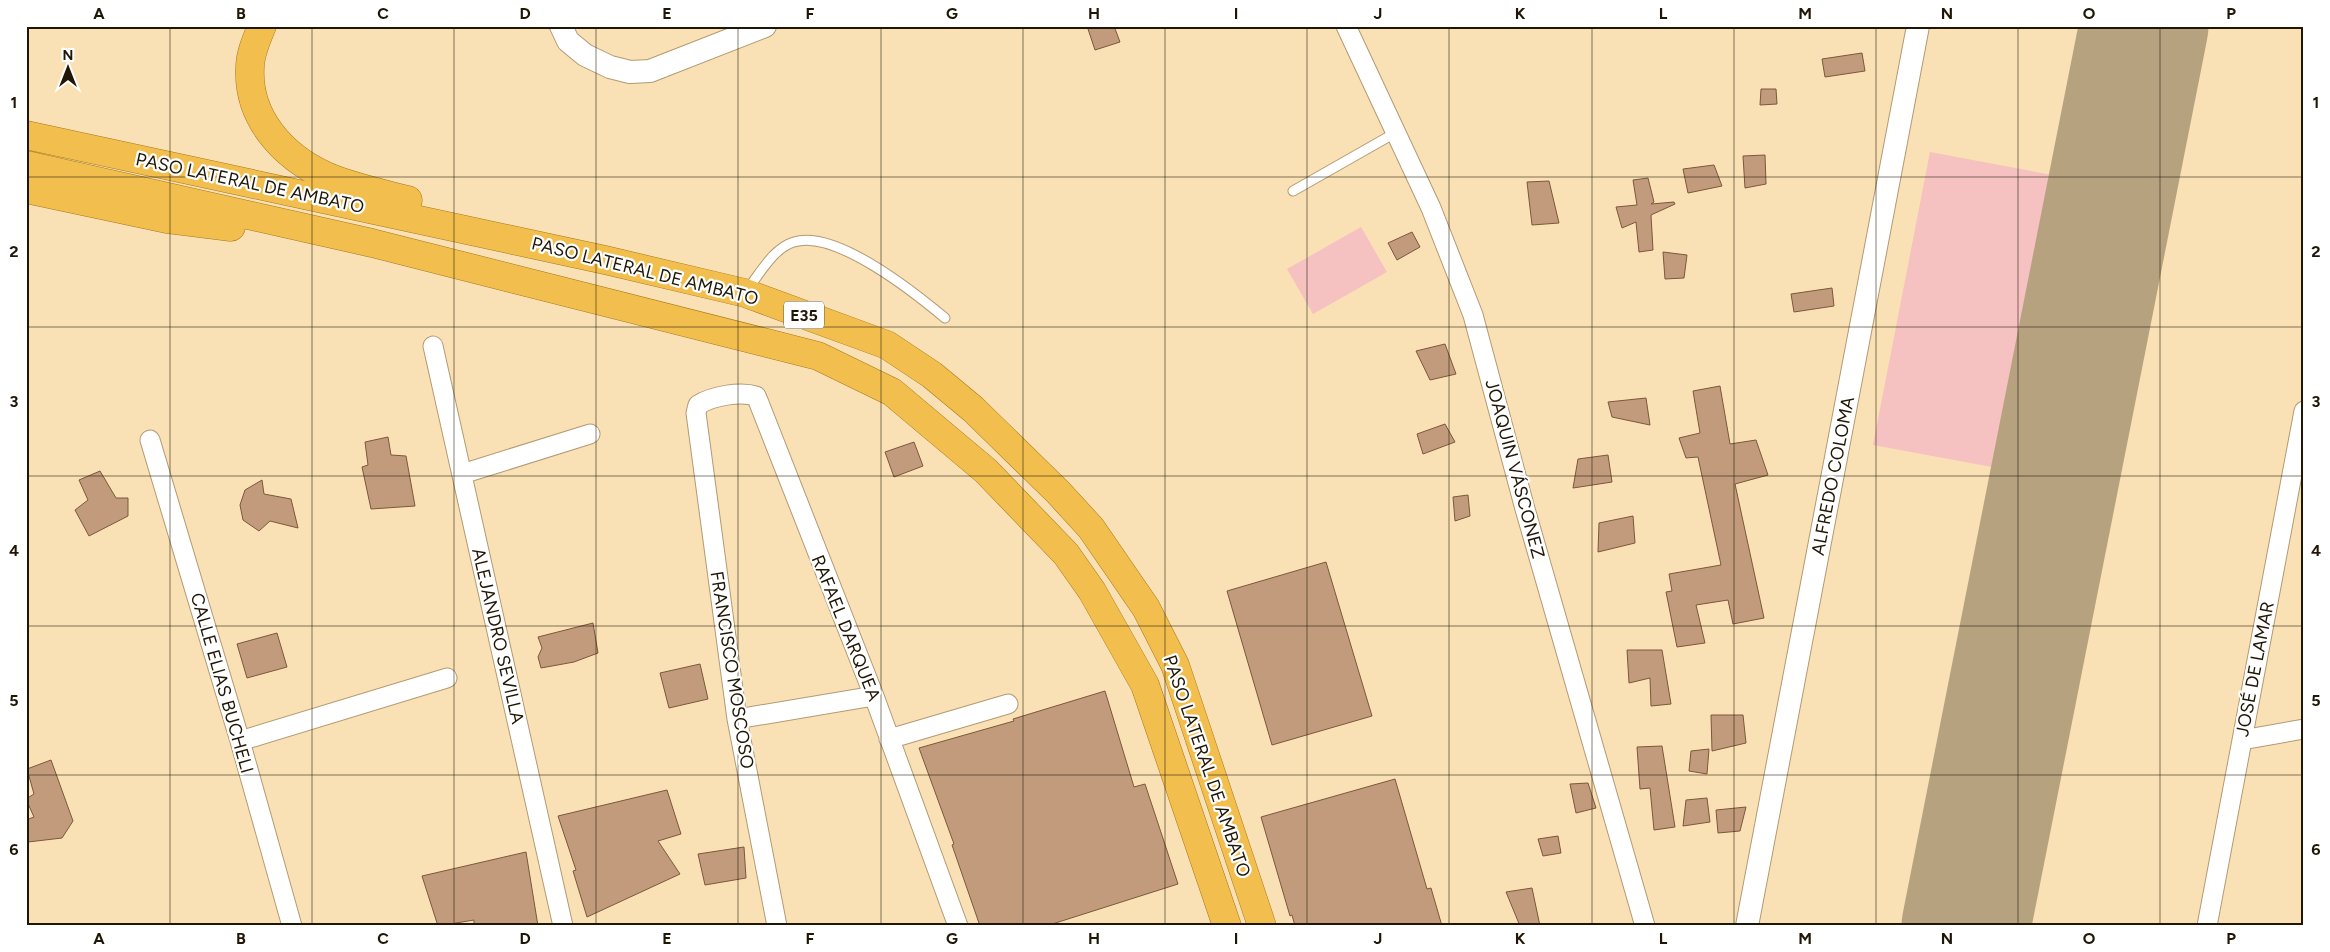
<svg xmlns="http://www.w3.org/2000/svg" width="2330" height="952" viewBox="0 0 2330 952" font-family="Figtree,sans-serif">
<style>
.green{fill:#f6c1c1}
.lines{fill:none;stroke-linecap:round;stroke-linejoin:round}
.runway{stroke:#b7a280;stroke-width:129}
.building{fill:#c29b7d;stroke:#7b583c}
.service-casing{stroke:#b39a72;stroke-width:11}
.minor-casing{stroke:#b39a72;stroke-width:21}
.tertiary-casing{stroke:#b39a72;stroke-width:24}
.trunk-casing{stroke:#a67818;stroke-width:29}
.service{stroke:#fff;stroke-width:9}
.minor{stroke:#fff;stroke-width:19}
.tertiary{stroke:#fff;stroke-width:22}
.trunk{stroke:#f2be4e;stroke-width:28}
.grid{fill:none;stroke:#1f1606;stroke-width:1;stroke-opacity:0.55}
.labels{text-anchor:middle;stroke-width:4.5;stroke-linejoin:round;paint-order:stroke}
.shield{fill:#fff;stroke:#625c51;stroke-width:1}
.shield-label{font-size:16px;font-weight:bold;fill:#1f1606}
.street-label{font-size:18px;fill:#1f1606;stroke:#fff}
.neatline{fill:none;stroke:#1f1606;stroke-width:2}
.grid-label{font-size:16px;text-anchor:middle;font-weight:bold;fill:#1f1606}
</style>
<rect width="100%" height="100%" fill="#fae0b5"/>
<path class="green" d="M1930,152L2074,179L2019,472L1873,445Z
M1361,227L1387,272L1313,314L1287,269Z"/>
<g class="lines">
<path class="runway" d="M1966,926L2144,26"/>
</g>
<path class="building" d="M1087,26H1114L1120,42L1095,50Z
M1862,53L1865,71L1825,77L1822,59Z
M1761,89H1776L1777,104L1760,105Z
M1765,155L1766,184L1745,188L1743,156Z
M1714,165L1722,186L1688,193L1683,169Z
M1648,178L1654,202L1651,204L1674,202L1675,204L1651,215L1653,250L1639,252L1636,222L1622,228L1616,207L1637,205L1633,180Z
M1549,181L1559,223L1532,225L1527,182Z
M1412,232L1420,247L1397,260L1388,243Z
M1663,252L1687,255L1684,278L1665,279Z
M1832,288L1834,306L1794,312L1791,294Z
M1445,344L1456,374L1430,380L1416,351Z
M1720,386L1730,444L1756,440L1768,475L1735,484L1764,618L1733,624L1728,600L1696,605L1705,643L1677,647L1666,592L1672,591L1669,574L1721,565L1698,457L1686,458L1679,438L1700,433L1693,391Z
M1646,398L1650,425L1612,417L1608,402Z
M1445,424L1455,442L1423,454L1417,434Z
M388,437L391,455L406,456L415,506L371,509L362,467L368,465L365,442Z
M914,442L923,466L894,477L885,452Z
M1608,455L1612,482L1573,488L1578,459Z
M100,471L116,498H128V516L89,536L75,510L88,500L79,480Z
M262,480L264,494L291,499L298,528L270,521L259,531L243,520L240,505L245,490Z
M1468,495L1470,516L1455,521L1453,497Z
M1633,516L1635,543L1598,552L1599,523Z
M1326,562L1372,716L1272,745L1227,591Z
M593,623L598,653L574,662L541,668L538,657L542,648L538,637Z
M277,633L287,667L247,678L237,644Z
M1627,650H1662L1671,704L1651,706L1650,678L1629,683Z
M700,664L708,699L669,708L660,673Z
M1105,691L1134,787L1145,784L1178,884L1046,926H980L952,845L954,844L919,748L1014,721L1013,719Z
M1711,715H1743L1746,743L1712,751Z
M1662,746L1675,827L1654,830L1650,788L1640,789L1637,747Z
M1709,749L1707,774L1689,771L1691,751Z
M51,760L73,821L62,838L28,842L26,820L34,817L26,799L34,794L27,769Z
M1395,779L1427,889L1431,888L1442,926H1295L1292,915L1290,916L1261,817Z
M1588,783L1596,808L1576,813L1570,784Z
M667,790L681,834L658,841L680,874L587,917L573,871L576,870L558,816Z
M1707,798L1710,822L1683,826L1686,800Z
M1746,807L1740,831L1718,833L1716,810Z
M1558,836L1561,853L1543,856L1538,839Z
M744,847L746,878L705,885L698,854Z
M526,852L538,926H474V920L438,926L422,876Z
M1532,888L1540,926H1520L1506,892Z"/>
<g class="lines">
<defs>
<path id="service" d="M1293,191L1395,133
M746,291C760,274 773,248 794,242C835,229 915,293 945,318"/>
<path id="minor" d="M1346,26L1431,208L1473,315L1525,509L1645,926
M433,346L563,926
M150,440L240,741L292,926
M462,474L590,434
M737,719L874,696
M889,739L1008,704
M2242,740L2304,729
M240,741L447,678
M777,926L737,719L696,413L698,405C712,396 740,391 756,396L759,403L874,696L958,926
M2207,926L2304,411"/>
<path id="tertiary" d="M561,26L568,41L585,55L610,67L630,72L650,71L765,26
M1747,926L1918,26"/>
<path id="trunk" d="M262,26C257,38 250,54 250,67C247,117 282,156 326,176C351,187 381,193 408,200
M26,135L605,260L745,293L887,345L932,375L973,409L1058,492L1091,528L1146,608L1175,665L1262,926
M26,165L372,243L818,356L892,392L986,471L1066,554L1092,591L1145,685L1227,926
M26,189L167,219L231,227"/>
</defs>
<use href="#service" class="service-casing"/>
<use href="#minor" class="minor-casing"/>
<use href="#tertiary" class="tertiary-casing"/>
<use href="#trunk" class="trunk-casing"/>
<use href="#service" class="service"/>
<use href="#minor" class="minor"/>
<use href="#tertiary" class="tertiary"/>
<use href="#trunk" class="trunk"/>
</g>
<path class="grid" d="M170,26V926M312,26V926M454,26V926M596,26V926M738,26V926M881,26V926M1023,26V926M1165,26V926M1307,26V926M1449,26V926M1592,26V926M1734,26V926M1876,26V926M2018,26V926M2160,26V926M26,177H2304M26,327H2304M26,476H2304M26,626H2304M26,775H2304"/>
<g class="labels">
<rect class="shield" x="784" y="301.5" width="40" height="27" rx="4"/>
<g class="shield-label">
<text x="804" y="321">E35</text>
</g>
<g class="street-label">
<text transform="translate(250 183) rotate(12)" y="6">PASO LATERAL DE AMBATO</text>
<text transform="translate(645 271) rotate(14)" y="6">PASO LATERAL DE AMBATO</text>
<text transform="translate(1515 469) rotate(75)" y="6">JOAQUIN VÁSCONEZ</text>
<text transform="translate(1833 476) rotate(-79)" y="6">ALFREDO COLOMA</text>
<text transform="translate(846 628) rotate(68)" y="6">RAFAEL DARQUEA</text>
<text transform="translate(498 636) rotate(77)" y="6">ALEJANDRO SEVILLA</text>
<text transform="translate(2255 669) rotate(-79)" y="6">JOSÉ DE LAMAR</text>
<text transform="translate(732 670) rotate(81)" y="6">FRANCISCO MOSCOSO</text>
<text transform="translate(222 683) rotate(74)" y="6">CALLE ELIAS BUCHELI</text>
<text transform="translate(1207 766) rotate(71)" y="6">PASO LATERAL DE AMBATO</text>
</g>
</g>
<rect width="2330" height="952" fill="none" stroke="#ffffff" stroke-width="55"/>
<g transform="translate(68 68)" stroke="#ffffff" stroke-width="4" paint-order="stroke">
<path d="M0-4L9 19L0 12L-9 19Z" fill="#1f1606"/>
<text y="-8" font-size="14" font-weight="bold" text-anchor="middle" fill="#1f1606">N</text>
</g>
<rect x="28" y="28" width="2274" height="896" class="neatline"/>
<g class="grid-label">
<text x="99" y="19">A</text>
<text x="241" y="19">B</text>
<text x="383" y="19">C</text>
<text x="525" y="19">D</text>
<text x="667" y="19">E</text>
<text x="810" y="19">F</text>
<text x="952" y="19">G</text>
<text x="1094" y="19">H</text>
<text x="1236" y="19">I</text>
<text x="1378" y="19">J</text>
<text x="1520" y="19">K</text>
<text x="1663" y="19">L</text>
<text x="1805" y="19">M</text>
<text x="1947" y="19">N</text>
<text x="2089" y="19">O</text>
<text x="2231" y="19">P</text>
<text x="14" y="108">1</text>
<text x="2316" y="108">1</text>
<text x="14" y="257">2</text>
<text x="2316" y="257">2</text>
<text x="14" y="407">3</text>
<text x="2316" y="407">3</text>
<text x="14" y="556">4</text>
<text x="2316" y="556">4</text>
<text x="14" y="706">5</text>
<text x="2316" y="706">5</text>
<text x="14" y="855">6</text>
<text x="2316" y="855">6</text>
<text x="99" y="944">A</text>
<text x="241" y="944">B</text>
<text x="383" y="944">C</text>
<text x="525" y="944">D</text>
<text x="667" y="944">E</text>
<text x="810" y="944">F</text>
<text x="952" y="944">G</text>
<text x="1094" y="944">H</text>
<text x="1236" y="944">I</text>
<text x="1378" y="944">J</text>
<text x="1520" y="944">K</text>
<text x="1663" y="944">L</text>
<text x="1805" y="944">M</text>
<text x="1947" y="944">N</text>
<text x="2089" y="944">O</text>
<text x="2231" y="944">P</text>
</g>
</svg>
